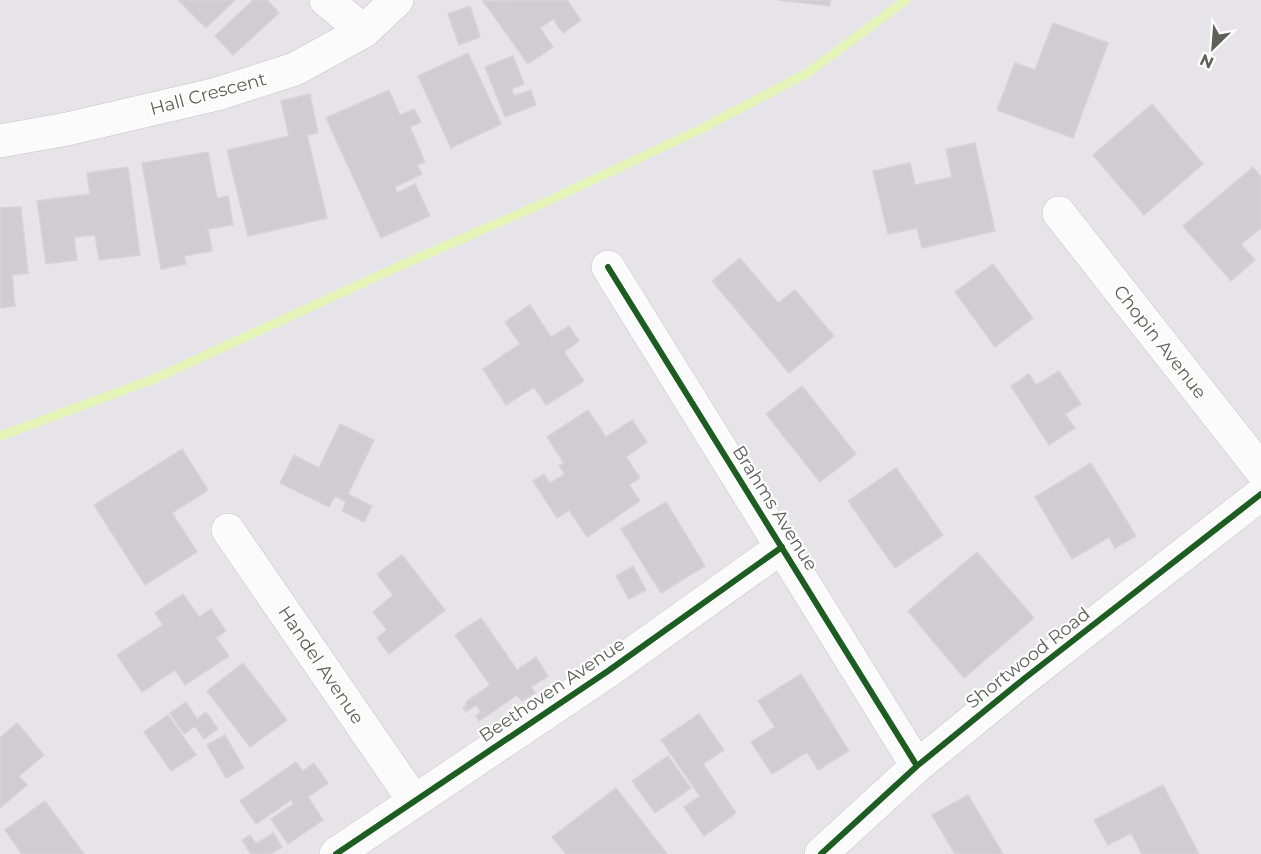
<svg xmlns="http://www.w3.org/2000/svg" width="1261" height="854" viewBox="0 0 1261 854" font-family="Montserrat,sans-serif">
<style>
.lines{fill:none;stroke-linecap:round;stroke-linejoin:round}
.stream{stroke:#e4f5b7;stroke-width:9}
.building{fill:#cfcdd1;stroke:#d6d3d8;stroke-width:1.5}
.minor-casing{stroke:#c4c4c4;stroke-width:34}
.minor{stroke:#fbfbfc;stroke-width:33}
.cycleway-casing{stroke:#fff;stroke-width:10}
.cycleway{stroke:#1b5e20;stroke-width:6}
.labels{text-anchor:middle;stroke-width:4.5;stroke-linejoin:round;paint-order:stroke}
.street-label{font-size:18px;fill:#5e615a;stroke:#fff}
</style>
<rect width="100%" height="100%" fill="#e7e4e9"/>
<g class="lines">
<path class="stream" d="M0,436L154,379L393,269L548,201L701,129L809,72L906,0"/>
</g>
<path class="building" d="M178,0H235L206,28Z
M253,0H267L279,13L233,55L215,36Z
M567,0L581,20L563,33L553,19L540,28L553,47L528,64L483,1Z
M778,0H830V6Z
M470,6L480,37L459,45L448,14Z
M1053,23L1108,43L1073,138L997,110L1015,63L1035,70Z
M468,53L501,124L451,148L418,76Z
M513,56L524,84L511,89L514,96L531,90L536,105L505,117L485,67Z
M389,90L400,115L414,109L421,122L410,127L425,162L417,165L422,174L395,187L397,193L415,184L430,216L381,238L326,118Z
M310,94L318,133L307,135L327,218L248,236L227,150L289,136L281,101Z
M1152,104L1203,164L1144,215L1093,155Z
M975,143L995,231L922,248L917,228L888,234L873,171L910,163L915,185L952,177L946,149Z
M208,152L217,198L228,196L233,225L208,229L212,251L184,256L186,264L161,269L142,163Z
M128,167L140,255L99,260L95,235L74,237L77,260L46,264L37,201L90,194L87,173Z
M1253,167L1261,177V228L1241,244L1255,260L1231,281L1183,226Z
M21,207L28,273L12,275L15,306L0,308V208Z
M740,258L778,303L795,290L834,336L789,373L712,281Z
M993,264L1033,318L995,347L955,292Z
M530,305L551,337L569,326L579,341L564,352L584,381L546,405L534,387L506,405L483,369L520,344L505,322Z
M1059,371L1081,404L1065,414L1075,428L1049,445L1011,386L1029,374L1036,385Z
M802,386L856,454L820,482L766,414Z
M588,410L606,437L632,420L647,442L626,457L640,478L629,485L640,501L587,537L569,510L557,518L533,481L544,474L550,483L565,474L559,466L564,463L547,437Z
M340,424L374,440L348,494L372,506L364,522L342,511L346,502L335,496L329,507L280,483L294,455L319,468Z
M182,449L208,490L172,513L197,552L145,585L94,505Z
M1091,463L1136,536L1115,548L1109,537L1072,559L1035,497Z
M896,468L943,535L895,568L848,501Z
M666,502L705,566L661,593L621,529Z
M977,552L1034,618L964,678L908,611Z
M402,555L445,610L389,654L377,638L387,630L373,612L393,595L377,574Z
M633,566L646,590L629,599L616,576Z
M183,594L199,617L211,609L226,631L216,638L229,656L185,685L175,670L142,692L117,655L163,625L155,613Z
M481,618L517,670L536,657L548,676L531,687L535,693L522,701L517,695L479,721L476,716L481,712L476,705L466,712L463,707L467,705L466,702L490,685L455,635Z
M243,663L287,720L250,747L207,691Z
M801,674L849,751L818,770L807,752L772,774L751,742L775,727L758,701Z
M186,702L197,719L206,712L218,729L204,739L195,726L184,734L170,713Z
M699,714L724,750L703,764L736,813L704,836L684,807L700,796L661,740Z
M168,715L196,755L171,771L144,732Z
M17,723L44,755L19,776L27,785L0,808V738Z
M225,735L244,768L226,778L207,745Z
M668,756L691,788L655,813L632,781Z
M296,762L303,771L314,763L328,783L308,797L323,820L288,844L271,819L294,804L291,800L256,824L240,801Z
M1163,785L1199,854H1142L1131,833L1108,845L1094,820Z
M616,788L667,854H566L552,837Z
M968,795L1003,854H955L932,815Z
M45,801L84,854H22L5,830Z
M273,833L282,847L271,854H251L242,840L250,835L256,844Z"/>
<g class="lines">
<defs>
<path id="minor" d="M326,0L364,31
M0,141L67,129L217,94L295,69L364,31L397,0
M1059,213L1261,470
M608,267L917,766
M228,530L414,801
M336,854L608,671L782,547
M821,854L917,766L1025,678L1261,494"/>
</defs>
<use href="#minor" class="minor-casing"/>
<use href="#minor" class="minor"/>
<defs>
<path id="cycleway" d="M608,267L917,766
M336,854L608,671L782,547
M821,854L917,766L1025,678L1261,494"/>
</defs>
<use href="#cycleway" class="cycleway-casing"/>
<use href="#cycleway" class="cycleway"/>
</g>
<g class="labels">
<g class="street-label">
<text transform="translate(208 94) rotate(-15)" y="6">Hall Crescent</text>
<text transform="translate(1160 342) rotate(52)" y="6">Chopin Avenue</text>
<text transform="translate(775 508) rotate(58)" y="6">Brahms Avenue</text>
<text transform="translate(1028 658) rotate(-38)" y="6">Shortwood Road</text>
<text transform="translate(321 665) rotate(56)" y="6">Handel Avenue</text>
<text transform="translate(552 690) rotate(-34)" y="6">Beethoven Avenue</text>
</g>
</g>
<g transform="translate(1213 48) rotate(205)" stroke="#ffffff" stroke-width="4.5" paint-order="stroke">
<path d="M0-4.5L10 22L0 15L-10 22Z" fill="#5e615a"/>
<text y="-9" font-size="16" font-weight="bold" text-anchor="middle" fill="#5e615a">N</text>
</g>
</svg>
